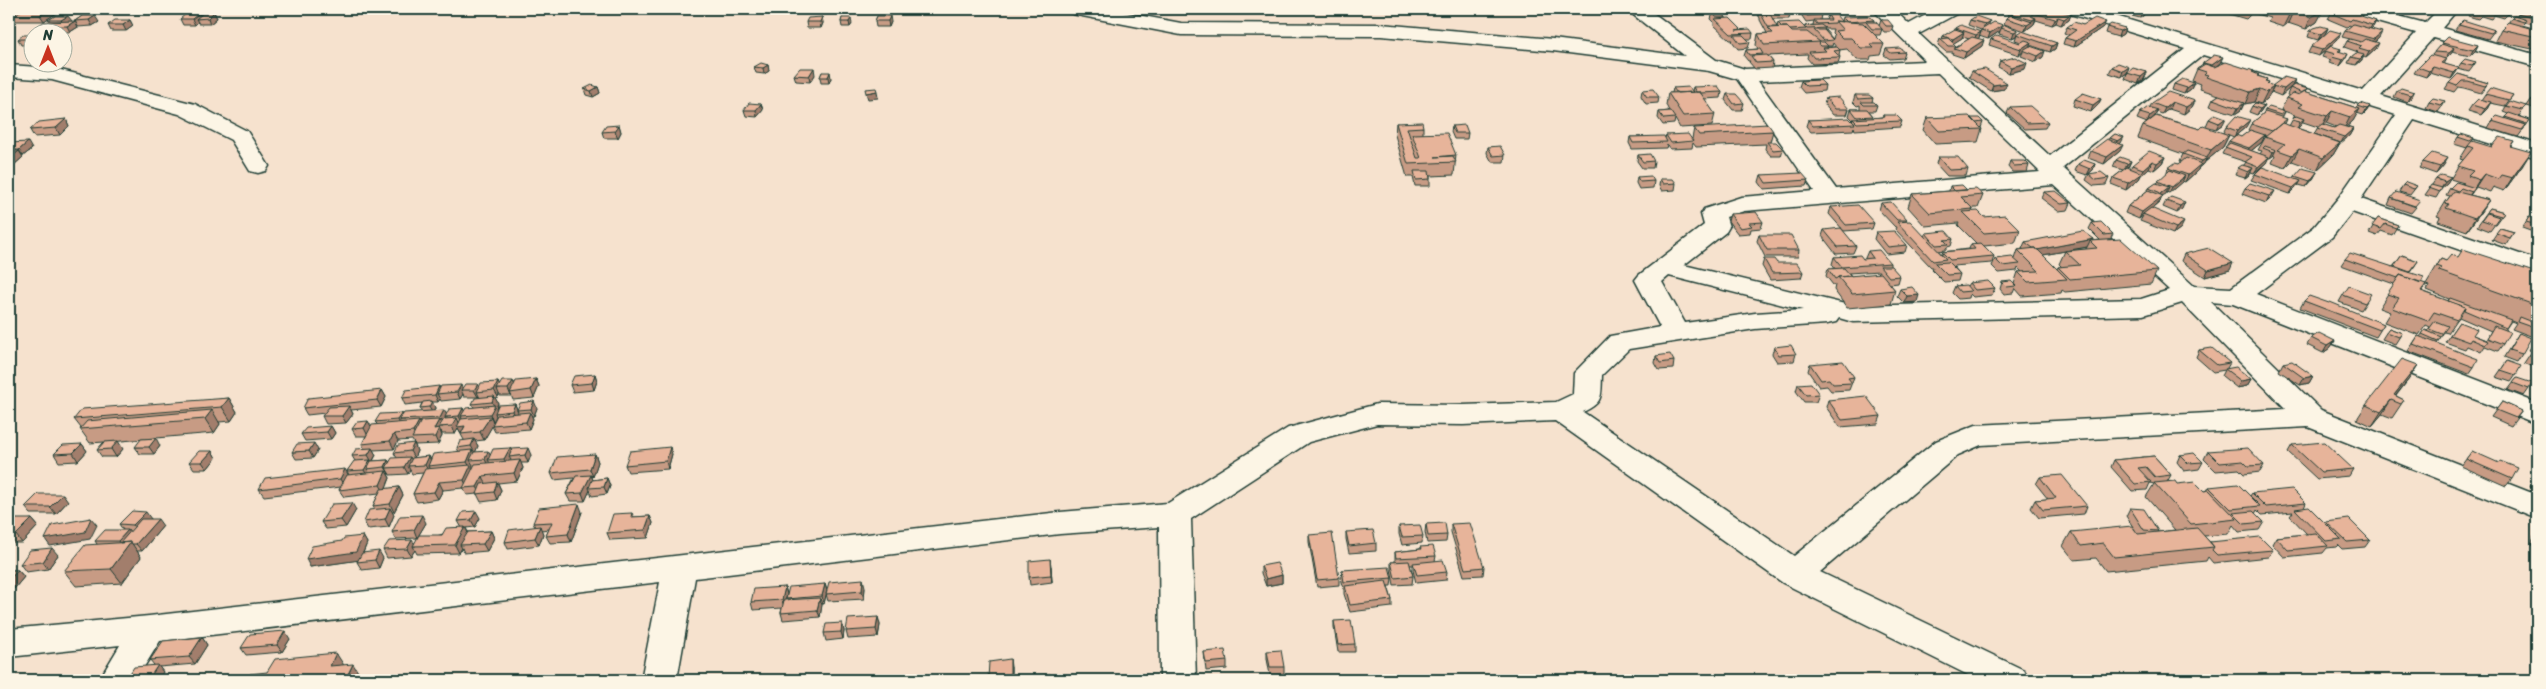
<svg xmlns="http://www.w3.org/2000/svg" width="2546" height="689" viewBox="0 0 2546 689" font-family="Sriracha,sans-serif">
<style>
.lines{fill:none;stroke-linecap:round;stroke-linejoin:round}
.street-casing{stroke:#1f3d34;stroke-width:3}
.street{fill:#fcf5e5;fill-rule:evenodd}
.wall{fill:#c79b84;stroke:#1f3d34;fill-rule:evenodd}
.shaded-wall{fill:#a27e6c;stroke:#1f3d34}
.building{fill:#e7b49a;stroke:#1f3d34}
</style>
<rect width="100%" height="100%" fill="#f6e2ce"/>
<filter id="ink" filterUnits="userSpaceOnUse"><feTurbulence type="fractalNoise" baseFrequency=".02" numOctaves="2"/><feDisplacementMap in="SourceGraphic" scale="10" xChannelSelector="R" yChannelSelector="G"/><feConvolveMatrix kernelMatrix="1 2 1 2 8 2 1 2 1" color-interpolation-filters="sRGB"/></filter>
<g filter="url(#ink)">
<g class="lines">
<defs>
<path id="street" d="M1067,9H1106L1181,23L1381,24L1553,39L1685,56L1626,9H1648L1716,60L1745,69L1925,61L1872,9H1893L1909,24L1937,9H1960L1958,13L1919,34L2050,156L2185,49L2067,13L2065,9H2093L2363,91L2416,33L2345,13L2343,9H2372L2425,23L2439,9H2458L2442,28L2537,55V67L2433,38L2381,96L2537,144V158L2414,120L2361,199L2537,260V277L2352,212L2332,237L2256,294L2537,403V424L2233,304L2211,302L2321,410L2537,495V518L2308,427L1981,445L1958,455L1820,572L2024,670L2029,680H1978L1783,583L1555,421L1463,425L1377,424L1309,442L1191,519L1196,680H1160L1159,527L1060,534L695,578L677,680H641L660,582L160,641L136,680H99L120,645L9,657V629L149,616L1060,512L1168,503L1288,428L1299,425L1377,404L1463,405L1556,402L1573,394L1574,373L1610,336L1660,327L1635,280L1639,275L1704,225L1701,214L1704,209L1741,197L1814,191L1737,79L1709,71L1553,51L1381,36L1181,35L1077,15L1070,13ZM2203,55L2396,115L2339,197L2314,227L2231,288L2194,286L2063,168ZM1938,73L2040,172L1836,189L1758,81ZM2054,185L2169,290L2141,299L1853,306L1684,265L1726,232L1729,227L1726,217L1744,211ZM1669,276L1803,310L1755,313L1685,323L1662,282ZM2182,303L2286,409L1976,425L1936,441L1794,556L1583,412C1604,402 1601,397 1602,375L1629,349L1755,329L1827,324L1836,322L1839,318L1853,322L2143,315Z
M9,65L53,68L195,104L247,131L269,166L266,171L258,173L250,171L231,140L179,114L52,80L9,77Z"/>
</defs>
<use href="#street" class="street-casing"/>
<use href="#street" class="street"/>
</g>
<path class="wall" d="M63,9L44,21H15L12,15Z
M66,9H77L80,14H69Z
M123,9H147L140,13H126Z
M1733,9H1788L1790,13L1789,19H1772L1777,27L1778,23L1804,28L1805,26L1813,25L1814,21L1806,22L1802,16V15H1797L1793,9H1829L1827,15H1820H1821L1820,20H1826L1828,15L1841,21L1842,17L1874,20V22L1879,26L1881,20L1893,26L1891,32H1884L1882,29L1880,35H1875L1884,44L1880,55L1871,56L1870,60H1857L1847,49L1839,50H1840L1839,55L1840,57L1838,63L1812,64L1807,58L1808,54L1768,56L1773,62L1772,68L1755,69L1749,62L1750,61H1748L1744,56L1746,50L1758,49L1756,45L1758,34L1767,33L1760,20V18L1755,10V14L1734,15L1732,11ZM1824,29H1833L1832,33L1834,35L1833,39ZM1833,43L1836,47H1827V46H1832Z
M1841,9H1854V10L1843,11Z
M2147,9L2144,15L2140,18L2132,16L2134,10Z
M2230,9H2246L2252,11L2249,16L2246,19L2229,14L2231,9Z
M2259,9H2316L2317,22L2306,29L2288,23L2283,27L2268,22L2270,18L2256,14Z
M2333,9L2364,14L2362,17L2376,21L2373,27L2371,29L2379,38L2375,42L2376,49L2366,58L2364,57L2361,61L2356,65L2348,63L2351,57L2357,53L2358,52L2344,47L2347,41L2350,39L2342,37L2345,31L2351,26L2349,25L2347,27L2328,19Z
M2378,9H2411L2409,12L2405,16Z
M2511,9L2508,14L2504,18L2494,15L2491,19L2481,16L2478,19L2468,16L2471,10Z
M2533,9H2537V12L2532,11Z
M2041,10L2071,14L2069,20L2061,25L2056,23L2052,25L2036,20L2034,24L2025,31L2004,24L2006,18L2008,17L2009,13Z
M214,12L217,18L210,24H199L198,22L195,25H183L180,19L199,13L200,15Z
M1713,13L1726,17V18L1741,29L1740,30L1753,33L1752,39H1747L1750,42L1748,48L1738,49L1732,41L1733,40H1730L1714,25V22L1711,19Z
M2518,13L2537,15V25L2525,22L2522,25L2537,29V50L2495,41L2501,29L2509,22L2511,18L2517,16Z
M55,16L71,21L78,27L70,32H40L36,27L49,22L48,20Z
M82,16L99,22L92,26L78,27L75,21Z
M877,16L891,22L889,27H876L875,21Z
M822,17L823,23L821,28H807L806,22Z
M842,18L852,24L850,27H842L841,22Z
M130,20L133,26L126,31H111L108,25Z
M1970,20L1989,25L2018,30L2016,36L2012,38L1999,34L2000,31L1988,39L1979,36L1978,38L1982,46L1964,58L1952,54L1953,52H1946L1938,45L1940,39H1942L1943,36L1956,29V28L1980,32L1981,30L1968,25ZM1963,37L1969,39L1955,47L1956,46L1953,43L1962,38Z
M2459,24L2495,30L2491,35L2488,39L2455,30Z
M2083,25L2103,27L2074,47L2063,44L2065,38L2069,35L2064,33L2067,27Z
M2107,27L2125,28L2123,34L2118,37L2105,33Z
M2328,28L2325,34L2318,40L2308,37L2310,31Z
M2017,34L2057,43L2055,49L2050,52L2030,45L2029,47L2043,57L2036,62L2021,56L2023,52L2019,55L1989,45L1991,39L2020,43L2021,42L2015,40Z
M32,35V45H21L18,39Z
M2338,39L2319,56L2308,53L2311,47Z
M2442,43L2478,45L2475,51L2470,56L2452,52L2446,59L2443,64L2458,68L2461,63L2476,62L2472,68L2469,72L2458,69L2455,74L2451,79L2430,73L2426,77L2414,73L2418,67L2432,55Z
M1886,49L1905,52L1903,58L1890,59L1884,55Z
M2341,49L2340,52L2345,60L2340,66L2329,63L2331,60L2322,57L2325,51Z
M2000,61L2025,69L2009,73L1998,67Z
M2203,63H2220L2217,66L2254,71L2253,73L2259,75L2258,76L2267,79L2266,81L2269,82L2268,84L2272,86L2295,80L2292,86L2281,96L2271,92L2268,98L2261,104L2254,102L2244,104L2241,110L2235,114L2210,106L2213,99L2219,95L2200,89L2201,87L2199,86L2200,84L2192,81L2197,69L2202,66Z
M768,65L769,71L764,74L756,73L754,67Z
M2112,67L2127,73L2121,77L2109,73Z
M1972,71L2004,89L1991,91L1969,77Z
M822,72L831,78L829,83H821L820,77Z
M2147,72L2144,79L2138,84L2125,79L2127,73Z
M2458,74L2488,83L2481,93L2464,88L2458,87L2454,92L2445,89L2449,83Z
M794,75H815L810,82L796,81Z
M1801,81L1825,85L1824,91L1804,93L1799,87Z
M2194,83L2191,89L2184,94L2172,90L2174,84Z
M598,87L600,93L593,97L586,95L584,89Z
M1693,87L1722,92L1721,98L1704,99L1715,114L1712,126L1680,128L1675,119L1674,124L1663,125L1658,118L1659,112L1669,111L1666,105L1668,93H1672L1673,88L1692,91Z
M2290,88L2307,92L2357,108L2358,106H2370L2366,112L2363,115L2357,113L2353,121L2346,127L2353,129L2349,136L2341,143L2314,134L2318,127L2303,122L2301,125L2297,128L2340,143L2333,155L2317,170L2292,161L2285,168L2272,163L2275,156L2273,155L2270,158H2268L2266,163L2254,173L2251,172L2249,175L2245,178L2235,175L2238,168L2244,165L2246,162L2222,154L2229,141L2241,137L2250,131L2248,130L2251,124L2263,114L2265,110L2285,112L2282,118L2287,119L2285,124L2289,126L2295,115L2281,110L2287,98L2290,96L2287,95ZM2326,123L2336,127L2334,128L2324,125ZM2264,136H2266L2258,150L2262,151L2260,154L2251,151L2262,142Z
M1642,90L1659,97L1658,103L1646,104L1641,96Z
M2397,91L2414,92L2411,98L2407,102L2394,97Z
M1727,94L1744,103L1742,110H1733L1725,100Z
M2485,94L2513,95L2505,106L2490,103L2487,109L2481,115L2468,111L2472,105L2481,100Z
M1855,95L1873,98L1872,102L1877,105L1875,111H1869L1873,116V118L1882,117L1883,115L1902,121L1900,127L1855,130L1854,127L1853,130L1811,132L1806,126L1808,120L1852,121L1853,120L1849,116L1851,109H1860V105L1857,106L1853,102Z
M2537,97V109L2527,106L2531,100Z
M1826,98L1849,109L1847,115H1833L1824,104Z
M2075,99H2101L2098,105L2091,112L2073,106Z
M2195,101L2192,107L2184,114L2169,109L2162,114L2157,112L2155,116L2200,129L2223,133L2226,127H2246L2234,137L2229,135L2223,147L2205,162H2204V164L2199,167L2198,170L2185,182L2182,181L2169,193L2166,192L2162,196L2160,202L2152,209L2181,228L2173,234L2140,221L2143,216L2139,219L2125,213L2128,206L2148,190L2149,188L2157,183L2166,175L2168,168L2179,164L2182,162L2180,161L2183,154L2138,138L2143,126L2147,123L2137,119L2140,113L2150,107L2152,103Z
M2445,101L2441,108L2438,112L2426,108L2429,102Z
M761,104L763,110L757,117L746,116L744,110Z
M2252,106H2264L2260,112L2257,115L2249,112Z
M2506,106H2526L2519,116L2530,120L2526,126L2518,137L2488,128L2492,121L2505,119L2508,114L2503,112Z
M2010,107L2048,122L2045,128L2025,129L2007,113Z
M1927,118H1971L1983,122L1981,128L1982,129L1978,142L1935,144L1923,130Z
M66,119L69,126L60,135L34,137L30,130Z
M2209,119L2223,124L2216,129L2206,126Z
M1396,123L1423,127V134L1456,155L1454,175L1430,176V186H1415L1413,177H1407L1395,135Z
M619,125L621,132L618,138H604L602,132Z
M1452,126L1468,133L1467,139H1454L1451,132Z
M1694,128L1773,131L1770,142L1783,149L1781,156H1771L1765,149L1766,144L1696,147L1693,143L1692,148L1670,149L1667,145L1666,148L1632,149L1629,143L1630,137L1665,138L1666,135L1692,139Z
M2115,134L2121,143L2120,144V151L2104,164L2088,158L2091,151L2109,140L2110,138Z
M2458,137L2474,138L2472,142L2492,147L2514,141L2511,146L2523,165L2504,191L2493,187L2490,192L2476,187L2470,195L2489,200L2480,213L2467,231L2438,221L2440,217L2437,216L2445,203L2450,196L2446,195L2450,188L2464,183L2450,179L2447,184L2442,188L2436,198L2425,195L2436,179L2451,178L2458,166L2463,160L2460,159L2468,146L2467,148L2454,144Z
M9,143L32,149L23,156V157L14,165H9Z
M1488,147L1505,155L1504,162H1492L1487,153Z
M1638,155L1654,161L1653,168H1642L1637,161Z
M1938,157L1968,169L1966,176H1947L1936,164Z
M2165,157L2162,163L2154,170L2149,168L2141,175L2139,179L2126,190L2111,184L2113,178L2123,170L2113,167L2116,160L2131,161L2128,168L2130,169L2132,165Z
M2010,161L2029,165L2027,172H2012L2008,167Z
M2423,162L2444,165L2436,174L2419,168Z
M2078,164H2095L2093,170L2087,175L2075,171Z
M2317,172L2313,179L2306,187L2299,185L2290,194L2251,180L2255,174L2294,178L2295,176Z
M2537,173V183L2532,182Z
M2089,174L2109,178L2106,185L2094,186L2086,180Z
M1761,175L1808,180L1806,186L1764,189L1759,182Z
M1637,177L1654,181L1653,188L1639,189L1636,183Z
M1660,179L1676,183L1675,190L1662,191L1659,186Z
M2250,183L2271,198L2266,203L2242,194L2245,188Z
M2403,185L2417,186L2410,195L2399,192Z
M1950,186L1967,190L1983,195L1978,208H1973L1972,211L1984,217L2020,230L2015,243L1984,246L1994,256L1992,263L1953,266L1960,274L1958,281L1944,282L1932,270L1933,267H1931L1895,229L1896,227H1895L1879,210L1881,203L1907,220L1906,222L1924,236L1926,233L1953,239L1951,246L1947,247L1945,250L1938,251L1942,254V252L1969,249L1971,244L1976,243L1958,225L1959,223L1925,226L1908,207L1912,194L1949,191Z
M2044,192L2071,203L2068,210L2058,211L2041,198Z
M2171,197L2182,209L2177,213L2163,207L2166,201Z
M2391,198L2416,207L2411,213L2388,205Z
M1831,207L1874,223L1872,229L1844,231L1829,214Z
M2490,208L2504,212L2490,231L2477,226Z
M2537,212V225L2533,232L2522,228L2529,217L2533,218Z
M1730,214L1763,222L1761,228L1751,229L1750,233L1738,234L1728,221Z
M2378,218L2398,225L2392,235L2381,231L2377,236L2369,233Z
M2092,223L2113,234L2110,240L2157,271L2151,284L2065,292L2062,290L2061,293L2022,296L2015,288L2013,293L2004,294L2000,289L2002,282L2014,284L2018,272H2022L2018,268L2017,271L1999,273L1992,266L1995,259H2015L2018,250L2023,249H2022L2025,242L2094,239L2093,241L2100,240L2089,229ZM2087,247L2086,249L2065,251L2059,264L2062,267H2058L2057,269L2043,255Z
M2500,228L2514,232L2506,245L2492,240Z
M1824,230L1856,246L1853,253L1836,254L1822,236Z
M1876,232L1907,245L1905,252L1886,254L1874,239Z
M1759,235L1799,250L1798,257H1765L1757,241Z
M1868,251L1890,263V266L1900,276L1898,283L1890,284L1895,290L1891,304L1847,308L1834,290L1835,285H1833L1826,276L1828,269H1835L1832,264L1834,257L1866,259L1865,258ZM1879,271L1878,274L1851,276L1849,273Z
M2184,254L2230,270L2205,277L2181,261Z
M2402,255L2418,261L2410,273L2421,283L2426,284L2441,259L2446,261L2458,257L2537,273V312L2531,321L2537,324V337L2536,338L2512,329L2516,323L2511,321L2505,330L2503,344L2498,351L2485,346L2481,352L2467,346L2465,349L2445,342L2459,322L2473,335L2486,340L2491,331L2459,317L2448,333L2444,332L2437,343L2474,367L2469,374L2408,351L2418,336L2420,337L2425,330L2427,331L2430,327L2426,325L2419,335L2384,322L2390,312L2379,308L2394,284L2341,265L2345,259L2393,267ZM2426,285L2429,286L2427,290L2449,299L2448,301L2422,291Z
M1764,259L1803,272L1801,278L1770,280L1762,266Z
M1969,283L1995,288L1992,295L1973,297L1970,294L1969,298L1958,299L1952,293L1955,286H1967Z
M1900,289L1917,302L1904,303L1897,296Z
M2343,295L2367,301L2361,310L2339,302Z
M2304,301L2384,324L2376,337L2300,308Z
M2389,328L2402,333L2395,344L2382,339Z
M2519,333L2522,354L2517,362L2504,357Z
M2537,337V368H2536L2524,363L2532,351L2529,350Z
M2311,338L2335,341L2330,348L2323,353L2307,345Z
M1774,347L1796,354L1794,361L1777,362L1772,354Z
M2199,350L2230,363L2227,368L2251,379L2247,386L2237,388L2222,376L2225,370L2213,372L2196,357Z
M1656,356L1674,361L1673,369L1659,370L1655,363Z
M2507,361L2516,375L2511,382L2496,377Z
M2283,363L2313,376L2309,383L2300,385L2279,371Z
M1810,364L1854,377L1849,390L1831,391L1827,386L1819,387L1808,371Z
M2418,365L2409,379L2396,396L2404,400L2392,418L2382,414L2372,426L2357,419L2366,405Z
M595,374L597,381L594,390L573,392L570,385Z
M2517,378L2529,389L2524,396L2508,390Z
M536,379L539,386L534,398L513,400L511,395V396H500L499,394L498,397L495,398L498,403L496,408V409L515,404L517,409L537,408L534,416H532L533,419L529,429L495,432L492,426L484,440L475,441L478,446L475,452L490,455L510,448L512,451L531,455L528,463H521L523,468L517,481L498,483L501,490L497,500L481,502L477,494L467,495L463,488L443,490L438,499L417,502L413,494L423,473L412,474L410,470L408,474L390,475L389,473L388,474L390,478L386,489L399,487L403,495L394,512H392L394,515L389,527L368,529L364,522L375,510L373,506L379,493L344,497L339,490L341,487L264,496L259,489L349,475L347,471L355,461L352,456L364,448L362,444L366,436H356L352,429L368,421L371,427L377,424L375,422L403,415L422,412L420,408L422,403L405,405L402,398L440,389L479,387L498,382L499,385L514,383ZM463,394L464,397H478L479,396L480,398L472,404L474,407L464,411L463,408L446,414L434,411L435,408L432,402H438L440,399L441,401L460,399ZM458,429L464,440L457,448L459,452L431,460L429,456L414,458L417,451L414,443L394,453L397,458L390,462L388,460L373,461L376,455L373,450L394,449L398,441L412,440L415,445L438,444L442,436L441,431L442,434H455Z
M1798,384L1819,394L1816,402H1804L1796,391Z
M382,390L386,397L381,407L351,410L353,414L346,423L326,424L322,416L325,413L307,415L303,408Z
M229,398L237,412L231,421L219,422L220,424L214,433L110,442L123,449L116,457H102L97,450L104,442L90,443L80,429L81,428L74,419Z
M1828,400L1881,416L1878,424L1840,427L1826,407Z
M2502,402L2522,411L2511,426L2491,417Z
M331,426L335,433L331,439L305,441L301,434Z
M82,444L87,451L78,461L59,462L54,454Z
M2292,445L2353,469L2349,476L2317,479L2288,452Z
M160,446L154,454H140L135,447Z
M318,450L313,458L296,459L292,452Z
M212,451L216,458L207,469H194L189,462Z
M2208,451L2264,465L2260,472L2244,474L2239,469L2216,471L2204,459Z
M2472,451L2512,479L2506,486L2461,466Z
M595,454L598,462L593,477H592L593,480L607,478L610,486L607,494L592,496L590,490L585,501H570L566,494L574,478L554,480L551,473Z
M672,454L668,469L628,472L625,465Z
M2180,455L2203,462L2199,469L2184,471L2177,462Z
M2154,456L2171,475L2167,482L2204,491H2207L2209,487L2250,496L2252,493L2306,503L2304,508L2325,524L2326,522L2370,540L2365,547L2342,549L2338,545L2336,547L2327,548L2323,553L2284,557L2272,544L2276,537L2307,534L2290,516L2293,512L2262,515L2257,510L2255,514L2264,522L2259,530L2239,532L2233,525L2228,534L2204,536L2210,542L2273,550L2268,557L2213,563L2208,557L2206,561L2106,571L2096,558L2074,560L2063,546L2071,532L2135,530L2126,516L2130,508L2158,531L2157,532L2175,530L2146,497L2154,484L2150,483L2147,490L2132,491L2111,467L2114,460Z
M2537,463V470L2533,468Z
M2537,475V498L2532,496L2536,490L2530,487Z
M2040,477L2087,506L2084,514L2039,518L2031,508L2035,500L2048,499L2036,484Z
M68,501L56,514H31L25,507Z
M356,510L346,527L326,529L321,522Z
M582,512L571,542L550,543L546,536L549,529L541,530L543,534L539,545L508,549L505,542L535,527L533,523Z
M632,513L634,517L650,516L653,523L648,538L610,540L607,533Z
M480,518L475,527L466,528L468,532L491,531L494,538L487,551L464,553L462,548L459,553L417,554L415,550L411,556L387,558L383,550L414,543L462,528L458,521Z
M32,519L38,526L22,543H9V522Z
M151,519L163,526L142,551H137L141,557L122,583L76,586L64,571L97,544L95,541L123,530L119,524Z
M426,523L417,538L396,539L392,532Z
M1426,524L1447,535L1446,542L1427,543L1425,532Z
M1451,524L1484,567L1483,575L1464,576L1451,532Z
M1399,526L1423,536L1422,543L1402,545L1399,534Z
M2537,529V547L2531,545Z
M1346,532L1376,543V551L1349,553L1346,539Z
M1309,535L1339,578V585L1317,587L1309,542Z
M363,536L367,543L363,553L383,558L379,568L362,570L357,562L358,560L310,567L342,541Z
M1420,547L1436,556L1435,561L1447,572L1446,580L1416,583L1413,570V565H1410L1413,576L1412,584L1394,585L1391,569V562H1395V552L1420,549Z
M58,555L48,569L26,572L20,564Z
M1051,566L1052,582L1030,585L1029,577Z
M1261,566L1282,575V583L1266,586L1261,573Z
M9,570H18L24,577L14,589H9Z
M1342,570L1392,578L1391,586H1388L1392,600V607L1350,612L1344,594V589L1341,578Z
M825,584L827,591L865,587L864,599L828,601L826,594L824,604H822L820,617L783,620L781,613L782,608L753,610L751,602L785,587L787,594Z
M878,617L880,625L878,637L848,639L846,631Z
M1334,621L1355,644V652H1338L1334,628Z
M842,623L844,631L843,639L826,641L824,633Z
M202,637L207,645L195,664L159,667L163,672L158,680H126L154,665L150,660Z
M290,639L282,652L246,655L241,648Z
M1267,651L1284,667V674L1270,675L1267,659Z
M1204,652L1227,661V669L1206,671Z
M1011,667V680H988V679Z"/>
<path class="shaded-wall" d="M50,9H63L44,21L40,15Z
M77,9H89L80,14Z
M138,9H147L140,13Z
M2147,9L2144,15L2140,18L2142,13Z
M2409,9H2411L2409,12L2405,16Z
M2323,11L2317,22L2306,29L2311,17Z
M214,12L217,18L210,24L208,18Z
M2293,12L2288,23L2283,27L2289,15Z
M199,13L202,18L196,19L198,22L195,25L192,19Z
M2071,14L2069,20L2061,25L2064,19Z
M68,16L72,21L65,26L61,20Z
M95,16L99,22L92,26L89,20Z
M890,16L891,22L889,27L888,21Z
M822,17L823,23L821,28L820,22Z
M2058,17L2056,23L2052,25L2055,19Z
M851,18L852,24L850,27L849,22Z
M2036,18L2034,24L2025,31L2027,25Z
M130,20L133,26L126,31L123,25Z
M75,21L78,27L70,32L67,26Z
M1990,21L1988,27L1983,30L1985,24Z
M2376,21L2373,27L2369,31L2372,25Z
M2106,22L2103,27L2074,47L2076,41Z
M2003,25L2000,31L1988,39L1990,33Z
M2125,28L2123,34L2118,37L2120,31Z
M2328,28L2325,34L2318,40L2321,34Z
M2018,30L2016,36L2012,38L2014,32Z
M1964,32L1962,38L1951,45L1953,39Z
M1981,32L1979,38L1974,41L1976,35Z
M2382,32L2379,38L2371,45L2374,39Z
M2341,33L2338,39L2319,56L2322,50Z
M1984,40L1982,46L1964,58L1966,52Z
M2031,42L2029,48L2023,50V52L2019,55L2021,49Z
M2057,43L2055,49L2050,52L2052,46Z
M2379,43L2376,49L2366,58L2369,52Z
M2478,45L2475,51L2470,56L2473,50Z
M2455,48L2451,54L2446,59L2449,53Z
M2045,51L2043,57L2036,62L2038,56Z
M2348,54L2345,60L2340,66L2343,60Z
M2364,55L2361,61L2356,65L2360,59Z
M2223,57L2220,63L2209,72L2212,65Z
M2027,63L2025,69L2009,73L2011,67Z
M768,65L769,71L764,74L763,68Z
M2129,67L2127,73L2121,77L2123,71Z
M2433,67L2430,73L2426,77L2429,71Z
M814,68L815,75L810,82L809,76Z
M2459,68L2455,74L2451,79L2454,73Z
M830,72L831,78L829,83L828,77Z
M2147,72L2144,79L2138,84L2141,77Z
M2295,80L2292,86L2281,96L2284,89Z
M2007,83L2004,89L1991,91L1993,85Z
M2194,83L2191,89L2184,94L2187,88Z
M2274,86L2268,98L2261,104L2267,92Z
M598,87L600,93L593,97L591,91Z
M2260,89L2254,102L2245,104L2250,92Z
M877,91L878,98L868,99L866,93Z
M2414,92L2411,98L2407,102L2410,95Z
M2101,99L2098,105L2091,112L2093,105Z
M2195,101L2192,107L2184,114L2186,107Z
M2172,102L2169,109L2162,114L2165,108Z
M2491,102L2487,109L2481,115L2485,109Z
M2244,103L2241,110L2235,114L2238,108Z
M761,104L763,110L757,117L756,110Z
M2264,106L2260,112L2257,115L2260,109Z
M2370,106L2366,112L2363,115L2367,109Z
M2360,109L2353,121L2344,129L2350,117Z
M2158,110L2155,116L2147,123L2150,116Z
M2332,111L2326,123L2321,128L2327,116Z
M2226,118L2223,124L2216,129L2219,123Z
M66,119L69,126L60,135L56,128Z
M2304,119L2301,125L2297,129L2300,122Z
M2250,120L2246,127L2234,137L2237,131Z
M619,125L621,132L618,138L615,131Z
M2353,129L2349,136L2341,143L2344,137Z
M2229,135L2223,147L2205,162L2211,150Z
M2265,135L2262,142L2246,155L2249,148Z
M2124,137L2121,143L2116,147L2118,141Z
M28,142L32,149L23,156L19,150Z
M2340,143L2333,155L2317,170L2323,158Z
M2123,145L2120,151L2104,164L2107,157Z
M2299,149L2292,161L2285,168L2292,155Z
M2276,150L2273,156L2270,158L2273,152Z
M19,151L23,157L14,165L10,158Z
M2531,152L2523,165L2504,191L2512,178Z
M2165,157L2162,163L2154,170L2157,163Z
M2269,157L2266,163L2254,173L2258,167Z
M2207,158L2204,164L2199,167L2198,170L2185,182L2188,175L2200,164L2202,161Z
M2448,158L2444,165L2436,174L2440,167Z
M2131,161L2128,167L2124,171L2127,164Z
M2152,161L2149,168L2141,175L2139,179L2126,190L2128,183L2141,173L2143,169Z
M2095,164L2093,170L2087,175L2090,169Z
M2253,168L2249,175L2245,178L2248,172Z
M2317,172L2313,179L2306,187L2310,181Z
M2484,174L2471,194L2468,198L2479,180Z
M2185,176L2182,182L2169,193L2172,187Z
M2451,178L2447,184L2441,189L2445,182Z
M2301,181L2297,187L2290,194L2293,188Z
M2169,187L2166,194L2162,196L2160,202L2144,215L2143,214L2139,219L2142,212L2158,199L2161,193Z
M2275,191L2271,198L2266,203L2269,196Z
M2489,200L2480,213L2467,231L2475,218Z
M2185,202L2182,209L2177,213L2180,206Z
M2184,222L2181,228L2173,234L2176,228Z
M2094,239L2092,243L2090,241L2087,247L2032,257L2035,250Z
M2233,263L2230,270L2205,277L2208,270Z
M1919,295L1917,302L1904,303L1907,296Z
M2335,341L2330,348L2323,353L2327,346Z
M2418,365L2409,379L2392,400L2394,395Z
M595,374L597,381L594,390L592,383Z
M2313,376L2309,383L2300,385L2304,378Z
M536,379L539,386L534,398L531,390Z
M2251,379L2247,386L2237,388L2241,381Z
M513,381L516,388L510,393L511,395V396L508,389Z
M498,382L501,389H497L499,394L498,397L494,390Z
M478,384L481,391L477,392L479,396L478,397L474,390Z
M461,385L463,390H461L463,394L460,399L457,392Z
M439,386L442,393L437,394L440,399L438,402L435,395Z
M382,390L386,397L381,407L377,400Z
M494,396L498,403L496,408L498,412L495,413L496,416L493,422L490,414L494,406L492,402Z
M229,398L237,412L231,421L222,407Z
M2391,400L2382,414L2372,426L2381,412Z
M432,401L435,408L433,414L429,407Z
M534,401L537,408L534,416L531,409Z
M515,404L518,412L515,418L512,411Z
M349,406L353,414L346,423L342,416Z
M463,408L466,415L461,416L463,421L462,423L459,416Z
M212,410L220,424L214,433L205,419Z
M444,410L448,417H445L446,420L444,425L440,418Z
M530,412L533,419L529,429L526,422Z
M402,413L405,420H399L402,426L401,428L397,420Z
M491,416L494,423L484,440L480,432Z
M457,418L460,425L465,426L461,434L458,429L455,434L452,426Z
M439,420L443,427H439L442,436L438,444L435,437L434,429Z
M368,421L372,428L368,436L364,428Z
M419,421L423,428L416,438L413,432Z
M331,426L335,433L331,439L327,432Z
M394,434L398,441L394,449L390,441Z
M156,438L160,446L154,454L149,447Z
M474,439L478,446L475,453L471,446Z
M118,441L123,449L116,457L111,449Z
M314,443L318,450L313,458L309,451Z
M414,443L417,451L414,458L410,451Z
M82,444L87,451L78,461L73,453Z
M670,447L672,454L668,469L666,461Z
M372,448L376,455L372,462L368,455Z
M510,448L514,455L509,457L511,460L508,466L504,459Z
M528,448L531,455L528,463L525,455Z
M472,450L476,457L470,460L473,465L472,467L474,472L467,488L464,480L470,467L467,462Z
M212,451L216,458L207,469L202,462Z
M488,451L492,458L488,460L490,463L488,466L485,459Z
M595,454L598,462L593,477L590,469Z
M429,456L432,464L428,466L430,470L429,472L425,465Z
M410,457L414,464L408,466L410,470L408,474L404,467Z
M370,460L374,467L367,469L370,474L368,477L364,470Z
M388,460L392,467L386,468L389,473V474L385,467Z
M520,460L523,468L517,481L514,473Z
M345,469L349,476L344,486L340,479Z
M386,471L390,478L384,492L380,485Z
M591,475L594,482L589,488L590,490L585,501L582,493Z
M483,476L486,484L481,494L477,487Z
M607,478L610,486L607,494L604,487Z
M439,482L443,490L438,499L434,492Z
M497,482L501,490L497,500L494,492Z
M399,487L403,495L394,512L390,504Z
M63,494L68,501L56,514L50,507Z
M352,503L356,510L346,527L341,520Z
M579,504L582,512L571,542L568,534Z
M390,508L394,515L389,527L385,519Z
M476,511L480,518L475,527L471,520Z
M146,512L151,519L138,532L133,525Z
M422,515L426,523L417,538L414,530Z
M650,516L653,523L648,538L645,530Z
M91,518L97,525L90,539L50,546L45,539Z
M32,519L38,526L22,543L16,535Z
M158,519L163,526L142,551L136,544Z
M540,526L543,534L539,545L535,538Z
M465,527L469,535L460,545L462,548L459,553L455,545Z
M128,530L133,538L120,544L118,541Z
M491,531L494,538L487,551L483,544Z
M363,536L367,543L360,560L310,567L306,559Z
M412,540L416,546H413L415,550L411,556L407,549Z
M131,542L141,557L122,583L111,569Z
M52,548L58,555L48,569L43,562Z
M379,551L383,558L379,568L375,560Z
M1050,559L1051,566L1052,582L1051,575Z
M18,570L24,577L14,589L9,583V580Z
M1282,575V583L1266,586V579Z
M863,579L865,587L864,599L862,591Z
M825,584L827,591L824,604L822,596Z
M785,587L787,594L784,607L782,600Z
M820,598L822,605L820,617L817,610Z
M878,617L880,625L878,637L876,629Z
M842,623L844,631L843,639L841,632Z
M285,631L290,639L282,652L277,645Z
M202,637L207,645L195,664L189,657Z
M336,653L349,673L353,664L363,680H339L330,666Z
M1010,659L1011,667V680L1010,677Z
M158,665L163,672L158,680H148Z"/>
<path class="building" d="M25,9H50L40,15H12Z
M1759,9H1788L1790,13L1761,12Z
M2016,9H2037L2041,10L2042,9H2054L2071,14L2064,19L2058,17L2055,19L2034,13L2030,16L2036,18L2032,20L2009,13Z
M2136,9H2147L2142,13L2134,10Z
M2235,9H2245L2252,11L2249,13Z
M2276,9H2316L2323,11L2311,17L2293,12L2289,15L2273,11Z
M2333,9H2346L2364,14L2361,16L2376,21L2372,25L2352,19L2350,21L2331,13L2335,10Z
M2473,9H2511L2508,12L2497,9L2494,13L2485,10L2482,13L2471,10Z
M1803,10H1816L1821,15L1807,16Z
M2521,11L2537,15V18L2518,13Z
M214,12L208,18L196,19L203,13Z
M187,13H199L192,19H180Z
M1713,13H1722L1726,17H1716Z
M1761,14H1770L1777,27H1768Z
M1828,15H1836L1842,22L1835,21L1834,23L1817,24L1814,20H1831Z
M2011,15L2032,22L2027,25L2006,18Z
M2514,15L2526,19L2524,22L2511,18Z
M55,16H68L61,20H48Z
M82,16H95L89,20L75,21Z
M877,16H890L888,21H875Z
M1869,16L1874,20L1847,22L1842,17Z
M1976,16L1990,21L1985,24L1970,20Z
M822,17L820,22H806L808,18Z
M842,18H851L849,22H841Z
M1730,18L1741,29L1736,30L1750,29L1753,33L1731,34L1715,19Z
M2095,18L2106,22L2076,41L2065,38L2076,30L2067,27L2074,22L2083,25Z
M115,20H130L123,25H108Z
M1881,20H1888L1893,26H1886Z
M2463,20L2495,30L2491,33L2459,24Z
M75,21L67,26L36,27L44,22Z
M1835,21L1863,23L1884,44H1870L1874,48H1861L1851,38H1842L1835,31L1843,30Z
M1799,22L1806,29L1790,30L1787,27H1782L1778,23Z
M1866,22H1876L1882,29H1872Z
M1994,22L2003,25L1990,33L1981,30Z
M2508,22L2537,30V37L2501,29Z
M2111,24L2125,28L2120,31L2107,27Z
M2353,24L2382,32L2374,39L2345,31Z
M1821,25L1825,28L1808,29L1805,26Z
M1961,25L1981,32L1976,35L1956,28Z
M2005,25L2018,30L2014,32L2001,28Z
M2321,26L2328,28L2321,34L2310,31L2314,28Z
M1787,27L1792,32H1807L1820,42L1764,45L1758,34L1773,33L1768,28Z
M1955,29L1964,32L1953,39L1943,36Z
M1814,30H1824L1833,40L1824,41Z
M2330,30L2341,33L2322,50L2311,47Z
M2022,31L2057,43L2052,46L2017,34Z
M23,35H32V39H18Z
M1734,35H1743L1750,42L1740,43Z
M1997,35L2020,43L2025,40L2031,42L2021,49L1991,39Z
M1972,37L1984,40L1966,52L1954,48Z
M2448,37L2478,45L2473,50L2442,43Z
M1948,38L1956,46H1948L1940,39Z
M2350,39L2361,42L2365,39L2379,43L2369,52L2359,49L2362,46L2347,41Z
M1820,42H1824L1828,46H1820L1819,45Z
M2441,44L2455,48L2449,53L2434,52Z
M2030,46L2045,51L2038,56L2023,50Z
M2331,46L2341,49L2338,51L2348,54L2343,60L2332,57L2335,54L2325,51Z
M1837,47L1840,50L1834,51L1840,57L1814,58L1809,52L1826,51L1823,48Z
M1900,48L1905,52L1891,53L1886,49Z
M1760,49L1763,54L1749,55L1746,50Z
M2356,53L2364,55L2360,59L2351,57Z
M1767,55L1773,62L1756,63L1751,56Z
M2214,55L2223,57L2212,65L2203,63Z
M2430,55L2446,59L2441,63L2459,68L2454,73L2433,67L2429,71L2418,67Z
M2015,57L2027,63L2011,67L2000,61Z
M2465,59L2476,62L2472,66L2461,63Z
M2226,62L2254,71L2252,72L2259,75L2257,76L2267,79L2265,81L2269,82L2267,84L2274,86L2267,92L2260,89L2250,92L2206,77L2208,75L2204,74L2206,72L2197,69L2205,64L2214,67Z
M761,63L768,65L763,68L754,67Z
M2118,63L2129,67L2123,71L2112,67Z
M800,68H814L809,76L794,75Z
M2133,68L2147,72L2141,77L2127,73Z
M1985,69L2007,83L1993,85L1972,71Z
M822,72H830L828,77H820Z
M2458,74L2488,83L2485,86L2468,81H2462L2457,86L2449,83Z
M2284,77L2295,80L2284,89L2272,86Z
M2182,79L2194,83L2187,88L2174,84Z
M1820,80L1825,85L1806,86L1801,81Z
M592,85L598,87L591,91L584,89Z
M2294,85L2308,89L2302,93L2290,88Z
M1718,86L1722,92L1700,93V92H1696L1693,87Z
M1689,87L1693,92L1677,93L1673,88Z
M876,88L877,91L866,93L865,89Z
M2401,88L2414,92L2410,95L2397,91Z
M2490,88L2513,95L2509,100L2485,94Z
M1653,89L1659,97H1647L1642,90Z
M2304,91L2360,109L2350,117L2332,111L2327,116L2299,107L2303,104L2287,98L2293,93L2299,95Z
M1700,92L1715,114L1683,116L1668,93Z
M2168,92L2195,101L2186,107L2172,102L2165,108L2152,103Z
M2083,93L2101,99L2093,105L2075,99Z
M1727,94H1736L1744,103L1734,104Z
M1855,95H1869L1873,98L1858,99Z
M2219,95L2244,103L2238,108L2213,99Z
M2535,96L2537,97V101L2531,100Z
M1839,97L1849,109H1835L1826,98Z
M2433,98L2445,101L2441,105L2429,102Z
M2478,99L2491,102L2485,109L2472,105Z
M2510,101L2526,106L2522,110L2506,106Z
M1861,102H1874L1877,105H1864Z
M749,103L761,104L756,110H744Z
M2255,103L2264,106L2260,109L2252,106Z
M2361,103L2370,106L2367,109L2358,106Z
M2030,106L2048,122L2027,123L2010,107Z
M2148,107L2158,110L2150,116L2140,113Z
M2269,107L2285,112L2281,115L2265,110Z
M1851,109H1867L1873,116L1857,117Z
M1670,111L1675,118L1664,119L1659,112Z
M2265,112L2287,119L2272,131L2251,124Z
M2509,113L2530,120L2527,124L2505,117Z
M2215,114L2226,118L2219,123L2209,119Z
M1883,115H1896L1902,121L1857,123L1853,119L1884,117Z
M1969,116L1982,129L1939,131L1927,118Z
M2156,116L2200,129L2203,126L2229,135L2211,150L2143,126Z
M2236,116L2250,120L2237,131L2226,127Z
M2296,116L2304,119L2300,122L2292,120Z
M2497,116L2526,125L2522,130L2492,121Z
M1849,118L1855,124L1813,126L1808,120Z
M1971,118H1979L1983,122L1976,123Z
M66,119L56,128L30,130L39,122Z
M1422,122L1423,127L1407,128L1417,158H1421L1412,134L1447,133L1456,155L1435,157L1453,156L1456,162L1408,164L1396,123Z
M2282,123L2340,143L2323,158L2299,149L2292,155L2278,150L2285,144L2265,137Z
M1768,124L1773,131L1699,135L1694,128Z
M2322,124L2334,128L2339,125L2353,129L2344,137L2317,128Z
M619,125L615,131L602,132L606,126Z
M1465,125L1468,133H1455L1452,126Z
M2250,130L2265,135L2249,148L2229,141L2236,135L2241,137Z
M1688,134L1693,141L1671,143L1666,135Z
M2115,134L2124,137L2118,141L2110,138Z
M2461,134L2474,138L2470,141L2458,137Z
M1664,136L1667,142L1633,143L1630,137Z
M2500,137L2514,141L2510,146L2531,152L2512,178L2501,175L2498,179L2484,174L2479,180L2468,176L2473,171L2458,166L2473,148L2468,146L2472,141L2492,147Z
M2107,139L2123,145L2107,157L2091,151Z
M28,142L19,150H9V143Z
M1767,142H1776L1783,149L1773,150Z
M2230,143L2269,157L2258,167L2245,162L2252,157L2225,147Z
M1500,146L1505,155L1493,156L1488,147Z
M2265,146L2276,150L2273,152L2263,148Z
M9,151H19L9,158Z
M2149,151L2165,157L2157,163L2152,161L2143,169L2132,165Z
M2187,151L2207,158L2202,161L2183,154Z
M2432,153L2448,158L2440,167L2423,162Z
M1650,154L1654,161L1643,162L1638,155Z
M1938,157H1958L1968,169L1949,170Z
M2120,157L2131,161L2127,164L2116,160Z
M2186,158L2201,164L2188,175L2168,168L2175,163L2179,164Z
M2084,160L2095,164L2090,169L2078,164Z
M2010,161H2025L2029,165L2014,166Z
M2242,165L2253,168L2248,172L2238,168Z
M2127,167L2142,173L2128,183L2113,178Z
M2262,167L2301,181L2293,188L2255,174Z
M2302,168L2317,172L2310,181L2295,176Z
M2170,170L2185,176L2172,187L2158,181Z
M1414,171H1429L1430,179L1416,180Z
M2101,172L2109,178L2096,180L2089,174Z
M1802,173L1808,180L1766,183L1761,175Z
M2441,175L2451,178L2445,182L2436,179Z
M1651,176L1654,181L1640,182L1637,177Z
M1660,179H1673L1676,183L1663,184Z
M2406,182L2417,186L2414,189L2403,185Z
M2456,182L2475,188L2472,192L2461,188L2458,191L2450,188Z
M2156,183L2169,187L2161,193L2149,188Z
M2250,183L2275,191L2269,196L2245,188Z
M1962,185L1967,190L1955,191L1950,186Z
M2431,185L2442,188L2440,192L2429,188Z
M1976,189L1983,195L1961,197L1973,209L1930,213L1912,194Z
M2148,190L2163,196L2142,212L2128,206Z
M2056,191L2071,203L2061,204L2044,192Z
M2454,191L2489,200L2475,218L2446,208L2449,204L2445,203Z
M2396,192L2420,200L2415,206L2391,198Z
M2171,197L2185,202L2180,206L2166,201Z
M1891,202L1907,220H1897L1881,203Z
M1858,205L1874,223L1846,225L1831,207Z
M2151,208L2184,222L2176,228L2143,214Z
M2490,208L2504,212L2501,216L2487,212Z
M1978,211L1984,217L2005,215L2020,230L1984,233L1963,212Z
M1756,212L1763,222L1749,223L1752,226L1740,228L1730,214Z
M2487,213L2499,217L2494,224L2482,220Z
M2529,217L2537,220V225L2526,222Z
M2378,218L2398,225L2396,228L2385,224L2381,229L2372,226Z
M1910,221L1946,259L1933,261L1897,222Z
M2101,222L2113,234L2104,235L2092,223Z
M1841,228L1856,246L1838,247L1824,230Z
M2500,228L2514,232L2510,238L2496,233Z
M1894,231L1907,245L1888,247L1876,232Z
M1946,231L1953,239L1944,240L1948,244L1936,245L1926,233Z
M2083,231L2094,239L2037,250L2036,248H2033L2025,242Z
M1759,235H1791L1799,250H1767Z
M2121,239L2157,271L2070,279L2058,267L2080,265L2065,251L2097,248L2090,241Z
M1981,243L1994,256L1950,260L1942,252L1975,249L1971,244Z
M2036,248L2067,279L2028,282L2018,272L2039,271L2018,250Z
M2209,248L2233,263L2208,270L2184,254Z
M2463,249L2537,273V306L2439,271L2442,268L2437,266L2441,259L2446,261L2451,255L2458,257Z
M1879,250L1890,263L1842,267L1834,257L1860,255L1863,259L1873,258L1868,251Z
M2350,253L2424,277L2421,283L2400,275L2398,278L2345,259Z
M2402,255L2418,261L2410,272L2394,266Z
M2012,257L2020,264L2002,266L1995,259Z
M1764,259H1774L1777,263H1797L1803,272L1772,273Z
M1948,262L1960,274L1947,275L1935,263Z
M1880,266H1891L1900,276L1889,277Z
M1844,268L1851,276L1838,277L1837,278L1835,279L1828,269Z
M1881,273L1895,290L1852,294L1838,277Z
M2400,275L2426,284L2421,291L2465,307L2457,320L2434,312L2428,321L2392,308L2399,298L2387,294Z
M1988,281L1995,288L1975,290L1969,283Z
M2011,281L2016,286L2007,287L2002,282Z
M1966,285L1971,291L1960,292L1955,286Z
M2349,286L2371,294L2365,303L2343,295Z
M1912,287L1919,295L1907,296L1900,289Z
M2309,296L2329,303L2330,302L2384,324L2380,330L2304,301Z
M2450,298L2511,320L2506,328L2464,310L2465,307L2448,301Z
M2519,317L2537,324V329L2517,322Z
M2435,321L2448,326L2442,334L2429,329Z
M2459,322L2477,329L2473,335L2488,341L2485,345L2471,339L2469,342L2450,335Z
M2494,326L2510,332L2503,344L2487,338Z
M2389,328L2402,333L2399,337L2386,332Z
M2425,330L2441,337L2438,341L2422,334Z
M2319,333L2335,341L2327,346L2311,338Z
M2519,333L2531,338L2522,354L2509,350Z
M2418,336L2478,359L2474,367L2413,344Z
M2537,338V344L2534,343Z
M1791,345L1796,354L1779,355L1774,347Z
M2536,346L2537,347V359L2529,356Z
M2212,348L2230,363L2217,365L2199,350Z
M1670,354L1674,361L1660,363L1656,356Z
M2402,359L2418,365L2394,395L2404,400L2401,404L2391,400L2381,412L2366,405Z
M1843,361L1854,377L1848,378L1852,383L1833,384L1829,379L1821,380L1810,364Z
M2292,361L2313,376L2304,378L2283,363Z
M2507,361L2521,366L2516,375L2501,370Z
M2236,367L2251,379L2241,381L2225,369Z
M595,374L592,383L570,385L574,376Z
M2517,378L2532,383L2529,389L2513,383Z
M536,379L531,390L510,393L516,381Z
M502,381H513L508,389H497Z
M498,382L494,390L477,392L481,383Z
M1811,383L1819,394L1806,395L1798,384Z
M465,384H478L474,390H461Z
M461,385L457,392L437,394L441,386Z
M439,386L435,395L402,398L406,390Z
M382,390L377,400L303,408L308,398Z
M494,396L492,402L472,404L475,398Z
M1866,396L1881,416L1842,420L1828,400Z
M229,398L222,407L74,419L82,409Z
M432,401L429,407L420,408L423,402Z
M534,401L531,409L517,410L520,403Z
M2502,402L2522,411L2516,418L2496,410Z
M515,404L512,411L495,413L498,405Z
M495,405L490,414L461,416L466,408Z
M349,406L342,416H322L329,407Z
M463,408L459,416L445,417L449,409Z
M212,410L205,419L80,429L87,421Z
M444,410L440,418L399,420L404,413Z
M530,412L526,422L492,425L497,415Z
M402,413L397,420L375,422L380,414Z
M491,416L480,432L461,434L465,426L457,427L461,419Z
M457,418L452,426L439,427L444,419Z
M439,420L434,429L439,428L435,437L412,438L421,421Z
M368,421L364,428L352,429L357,422Z
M419,421L413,432L394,434L390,441L362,444L372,425Z
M331,426L327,432L301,434L306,428Z
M156,438L149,447H135L141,439Z
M474,439L471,446L457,448L460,441Z
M118,441L111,449L97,450L104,442Z
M2324,442L2353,469L2321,472L2292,445Z
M314,443L309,451L292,452L297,444Z
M414,443L410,451L394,453L398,445Z
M82,444L73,453L54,454L63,445Z
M670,447L666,461L625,465L630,451Z
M372,448L368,455L352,456L356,449Z
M510,448L504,459L488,460L493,449Z
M528,448L525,455L509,457L512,449Z
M2248,448L2264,465L2248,466L2243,461L2220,463L2208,451Z
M472,450L467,462L428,466L433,454Z
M199,451H212L202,462H189Z
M488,451L485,459L470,460L474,452Z
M2472,451L2499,463L2500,461L2518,468L2512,479L2466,459Z
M2194,453L2203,462L2188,463L2180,455Z
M595,454L590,469L551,473L557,457Z
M429,456L425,465L408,466L412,458Z
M2154,456L2171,475L2155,477L2146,467L2138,468L2151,482L2135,484L2114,460Z
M410,457L404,467L386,468L392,458Z
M370,460L364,470L347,471L354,461Z
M388,460L385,467L367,469L371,461Z
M520,460L514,473L483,476L477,487L463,488L475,464Z
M471,465L464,480L439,482L434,492L413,494L425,469Z
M345,469L340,479L259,489L265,478Z
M386,471L380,485L339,490L347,475Z
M591,475L582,493L566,494L576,476Z
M2062,475L2087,506L2043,510L2035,500L2056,498L2040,477Z
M607,478L604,487L589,488L592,480Z
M2175,481L2177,484L2195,482L2204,491L2209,490L2237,519L2191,524L2154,483Z
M497,482L494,492L477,494L481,484Z
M2238,484L2260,506L2231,509L2209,487Z
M399,487L390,504L373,506L381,489Z
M2292,489L2306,503L2266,507L2252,493Z
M38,494H63L50,507H25Z
M352,503L341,520L321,522L332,504Z
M579,504L568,534L546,536L552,522L533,523L539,508Z
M2309,507L2341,539L2326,541L2295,509Z
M390,508L385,519L364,522L369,510Z
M2130,508L2144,509L2158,531L2144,530Z
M132,511L146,512L133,525L119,524Z
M476,511L471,520L458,521L463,512Z
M2253,511L2264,522L2244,524L2233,513Z
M632,513L631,517L650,516L645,530L607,533L613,514Z
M422,515L414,530L392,532L400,516Z
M91,518L85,532L45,539L52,525Z
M12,519H32L16,535H9V522Z
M141,519H158L136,544H132L131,542L120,543Z
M2349,519L2370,540L2347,542L2326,522Z
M1445,523L1447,535L1428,536L1426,524Z
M1470,523L1484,567L1465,569L1451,524Z
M1420,525L1423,536L1402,537L1399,526Z
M540,526L535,538L505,542L509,530Z
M2132,526L2138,534L2197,528L2214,547L2114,557L2103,543L2081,546L2071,532Z
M465,527L455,545L413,546L419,535H442L446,528Z
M105,530H128L118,541H95Z
M1373,530L1376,543L1349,546L1346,532Z
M491,531L483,544L460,545L468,532Z
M1332,533L1339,578L1317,580L1309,535Z
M2316,533L2328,546L2288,550L2276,537Z
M363,536L356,552L306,559L312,546L342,541L344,538Z
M2260,537L2273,550L2217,555L2212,550L2214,547L2210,542Z
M412,540L407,549L383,550L389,541Z
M131,542L111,569L64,571L85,545Z
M1433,546L1436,556L1396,558L1395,552L1421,549L1420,547Z
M52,548L43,562L20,564L30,550Z
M379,551L375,560L357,562L362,553Z
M1050,559L1051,575L1029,577V561Z
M1443,560L1447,572L1417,575L1413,563Z
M1409,561L1413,576L1395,578L1391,562Z
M1277,563L1282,575L1266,579L1261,566Z
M1389,567L1392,578L1344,582L1342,570Z
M9,570H18L9,580Z
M863,579L862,591L826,594L829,582Z
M1386,581L1392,600L1350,605L1345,586Z
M825,584L822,596L786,599L789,587Z
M785,587L782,600L751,602L754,589Z
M820,598L817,610L781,613L784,600Z
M878,617L876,629L846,631L848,619Z
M1351,620L1355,644L1338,645L1334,621Z
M842,623L841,632L824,633L826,624Z
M285,631L277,645L241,648L250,634Z
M202,637L189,657L150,660L163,641Z
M1225,650L1227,661L1206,663L1204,652Z
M1281,650L1284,667H1270L1267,651Z
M336,653L330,666L353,664L345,680H246L250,674L267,672L275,659Z
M1010,659V677L988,679L989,662Z
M158,665L148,680H126L134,667Z
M1050,674V680H1023V677Z
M1369,679V680H1354Z"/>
</g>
<rect width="2546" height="689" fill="none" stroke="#fcf5e5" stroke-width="30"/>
<rect x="15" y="15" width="2516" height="659" fill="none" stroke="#1f3d34" stroke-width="2" filter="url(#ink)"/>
<g transform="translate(48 48)"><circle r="24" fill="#fcf5e5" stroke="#a4ab9e"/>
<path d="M0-4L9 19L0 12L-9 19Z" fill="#c8321e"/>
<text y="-8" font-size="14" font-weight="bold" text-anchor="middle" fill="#1f3d34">N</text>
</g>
</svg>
